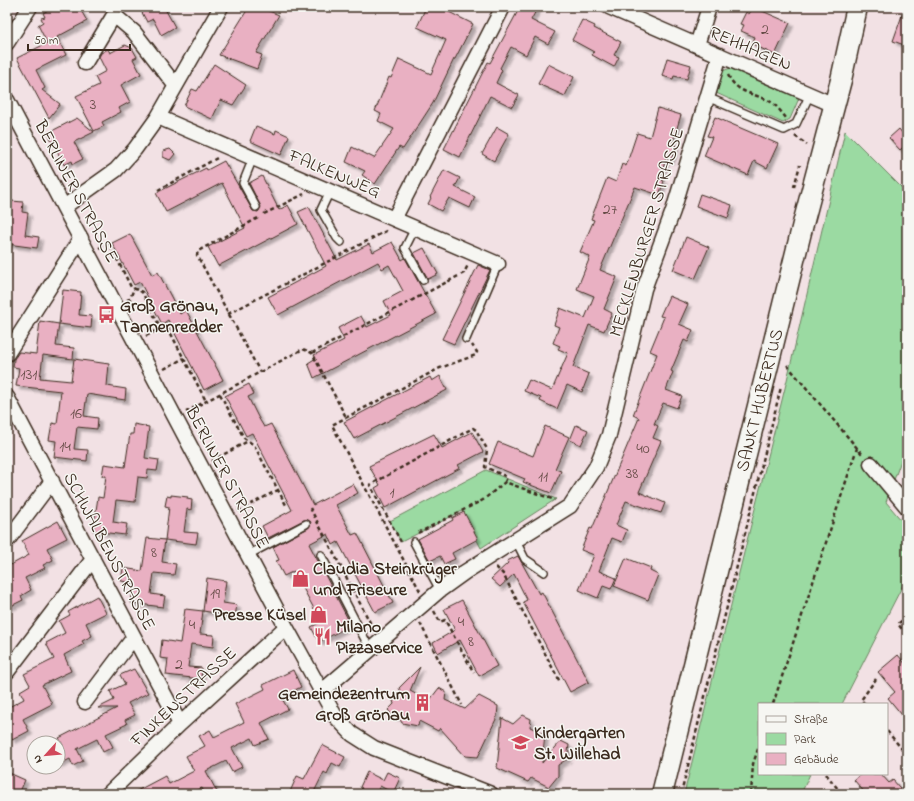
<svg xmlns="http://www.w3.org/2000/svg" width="914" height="801" viewBox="0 0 914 801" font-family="'Indie Flower',sans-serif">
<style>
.green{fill:#9bdaa2;stroke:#6b8260}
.building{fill:#e9b0c2;stroke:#3b2a1e;filter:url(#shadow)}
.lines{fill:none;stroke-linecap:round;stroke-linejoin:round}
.lane-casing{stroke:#3b2a1e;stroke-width:10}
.street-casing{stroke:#3b2a1e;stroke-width:17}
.secondary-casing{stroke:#3b2a1e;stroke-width:23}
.path{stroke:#3b2a1e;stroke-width:2.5;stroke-dasharray:4 3;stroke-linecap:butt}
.lane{stroke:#f6f6f2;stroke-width:7}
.street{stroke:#f6f6f2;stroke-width:14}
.secondary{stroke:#f6f6f2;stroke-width:20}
.labels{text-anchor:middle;stroke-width:3;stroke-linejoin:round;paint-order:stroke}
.number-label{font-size:16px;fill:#664c47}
.street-label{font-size:18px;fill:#3b2a1e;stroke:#f6f6f2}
.poi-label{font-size:18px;font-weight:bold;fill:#3b2a1e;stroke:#f6f6f2;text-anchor:start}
</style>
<defs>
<filter id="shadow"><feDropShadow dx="3.5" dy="3.5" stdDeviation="1" flood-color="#0004"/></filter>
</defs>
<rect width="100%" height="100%" fill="#f2e1e4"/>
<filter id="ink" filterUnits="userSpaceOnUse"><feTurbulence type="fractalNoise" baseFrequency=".025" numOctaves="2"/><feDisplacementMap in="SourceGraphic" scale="8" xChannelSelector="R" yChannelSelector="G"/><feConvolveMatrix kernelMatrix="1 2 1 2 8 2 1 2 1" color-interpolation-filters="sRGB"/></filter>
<g filter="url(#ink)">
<path class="green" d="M731,68L800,96L790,119L783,123L716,93L722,71Z
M845,131L907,193V444L886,502L907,527V577L842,704H759V774H810L801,794H684L787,380Z
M486,470L556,499L481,548L462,511L401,542L390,521Z"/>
<path class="building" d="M54,7H79L87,21L57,37L66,55L36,70L45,88L42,90L60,104L49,118L17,58L47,43L38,25L43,22L41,18L45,17L43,13Z
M139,7H164L175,27L161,35L153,19L147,22Z
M249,7H259L279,15L256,53L262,55L257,69L219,55Z
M426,7H439L473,24L455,59H454L433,103L403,149L399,147L375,184L362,175L365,171L346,162L352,147L374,158L394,129L378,121L381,114L375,111L389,77L391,78L399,59L431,74L446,40L417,27Z
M520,7H538L531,20L555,32L548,44L535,37L526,55L511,47L500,68L502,70L496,83L519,95L512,107L490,96L460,157L444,149L488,62L490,63Z
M753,7L790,23L775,55L752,44L755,37L741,31L744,25L740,24L746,12L749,14Z
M905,7H907V46L893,41Z
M582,20L595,26L594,28L621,42L614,55L619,57L614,67L592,55L594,52L572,40Z
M125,45L132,48L137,57L133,59L141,74L121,85L130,102L119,108L121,112L102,122L104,126L94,131L76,96L99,85L95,77L106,71L99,57L101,53L108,49L110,53Z
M667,58L691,65L687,79L674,76L673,79L662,76Z
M214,64L246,85L233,105L221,100L212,119L184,106L192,89L197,91Z
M548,64L574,77L565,96L538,84Z
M658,108L681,115L672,144L676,146L671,160L666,158L660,179L664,181L659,195L635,187L600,270L617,277L604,309L612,313L604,331L589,325L573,367L589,374L582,392L567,385L557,409L540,401L541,398L524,391L529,380L552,390L568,353L558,349L560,346L553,343L559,327L554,325L560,308L585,318L594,296L577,289L590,257L580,252L594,220L591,219L607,178L616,182L622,164L626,166L637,133L650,137Z
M715,117L778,144L767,168L754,161L748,175L704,156L712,137L707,136Z
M77,118L94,132L74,142L83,159L73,164L72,161L64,165L48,133Z
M256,126L275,134L276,130L289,136L281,155L250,141Z
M497,127L509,134L494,161L482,154Z
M899,129L907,139V144L900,150L889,138Z
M170,149L175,154L170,160L163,157V151Z
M224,161L253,211L258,212L261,207L249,183L262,176L279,210L288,205L298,224L218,266L208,247L245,228L222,183L166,212L156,193L206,168L207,170Z
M444,170L460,178L455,187L475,197L470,208L449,198L441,211L428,204L431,198L430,197Z
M700,194L732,205L728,218L696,206Z
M12,201L23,202L22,212L28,213L25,235L39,237L37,248L7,244V230Z
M309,207L337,260L369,244L373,252L392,242L402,260L405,258L436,314L314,378L308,363L316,358L314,355L344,340L338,328L361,316L367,327L391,315L384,301L403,291L389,265L382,269L378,262L278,315L268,297L326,266L298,212Z
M130,234L152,275L158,272L180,314L186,310L223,380L204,390L168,320L162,324L140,282L134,285L112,243Z
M686,237L709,247L695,279L673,270Z
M424,248L438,274L428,279L414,253Z
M478,265L490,270L454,344L442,339Z
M63,290L81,292L79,315L92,316L91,328L59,324Z
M669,296L688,304L679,324L693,330L688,342L684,340L671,371L673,372L666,390L682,396L677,408L663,403L654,424L658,426L653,438L661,441L639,492L665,503L661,513L626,501L616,525L627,530L622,542L612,538L599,571L616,578L611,589L603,586L598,598L579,590L594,555L581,550L590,528L592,529L639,418L633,415L657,354L650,351L664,317L660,316Z
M40,321L59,324L56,346L74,348L73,359L43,355L40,378L71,381L74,359L109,364L107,386L126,389L125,400L87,394L84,416L98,418L97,429L77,427L74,449L88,450L87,461L54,457L56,441L49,440L52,423L57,424L61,391L16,386L19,368L13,367L14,359L19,352L36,354Z
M440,376L447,390L354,439L344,422L430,377L432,381Z
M249,384L254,394L248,397L258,417L264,427L271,424L313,505L353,484L358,493L336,505L352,535L357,533L393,603L375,612L338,542L333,545L328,534L309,544L351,625L319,642L311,627L321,622L294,571L284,576L276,561L279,560L273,547L308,528L311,522L308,520H304L268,538L262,526L292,510L252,433L246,436L225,396Z
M134,424L149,427L145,458L159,460L157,471L148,470L147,478L138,477L135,502L116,500L113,522L127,524L125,535L93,531L98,497L103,498L106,476H102L104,464L125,467L130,434H133Z
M576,425L588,430L581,445L570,440Z
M545,426L569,437L555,469L561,471L551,493L523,482L525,479L489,464L498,442L533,456Z
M472,432L483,452L458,465L460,468L385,508L375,488L380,485L369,466L434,434L442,448Z
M171,495L188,497L187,499L192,500L191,510L187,509L184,532L198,533L196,544L165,540L169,507L165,506L167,496L171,497Z
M464,512L478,539L452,553L455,559L444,564L440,556L430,561L418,539L453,520L452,518Z
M58,521L67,538L47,548L53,560L43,565L45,568L25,578L31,590L21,596L23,600L7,608V567L29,555L22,541Z
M147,538L165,540L162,562L176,564L174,575L154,573L151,594L165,596L163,607L131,603L134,583L121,581L123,568L142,571Z
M518,556L539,594L542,592L589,682L570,692L523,602L527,600L514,574L500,587L491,579L508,563L507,561Z
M626,558L651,568L650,571L658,575L648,600L614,586Z
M207,578L226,581L223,603L237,605L235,616L203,611Z
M97,596L106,613L86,623L92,636L82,641L84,644L64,655L71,671L42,685L52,704L23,719L29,731L12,740L7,729V708L24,699L20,691L30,685L24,674L54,659L46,643L65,633L59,621L70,615L68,612Z
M462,600L497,666L479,676L460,640L438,653L433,643L455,630L444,609Z
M185,609L203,611L200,634L214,635L213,647L191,644L188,667L202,668L201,679L166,675L168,659L160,658L162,640L180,643Z
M898,655L907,666V721L888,698L895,692L878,672Z
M420,667L410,691L429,701L439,688L446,692L445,700L465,709L479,696L498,706L497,717L478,757L465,756L440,728L438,731L419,721L418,726L402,723L398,716L394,717L388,710L394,704L393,701L401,692L399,688Z
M134,669L148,693L128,703L135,715L125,720L127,724L106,734L113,747L103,752L97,739L77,749L83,761L73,766L70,759L58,765V749L63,746L59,738L117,708H98L114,700L110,691L125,684L120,675Z
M293,670L301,687L281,697L288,709L261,723L269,739L255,745L252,738L232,748L242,767L232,772L226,761L206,771L218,794H205L202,788L190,794H131L165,776L169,784L194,771L186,756L205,746L199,736L210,730L214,737L244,722L235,704L265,689L263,685Z
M523,715L531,719L530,727L545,734L542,763L561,741L569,745L567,759L558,765V776L549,787L531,778L528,782L497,768L502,718L513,724Z
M322,745L345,757L340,767L332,763L327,774L324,772L313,794H289L297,776L304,779Z
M7,772L25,780L19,794H7Z
M367,772L383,780L387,772L400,778L393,793L380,786L376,794H359L362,788L360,787Z
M861,774H881L889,783L893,780L905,794H866L854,780Z"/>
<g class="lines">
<defs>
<path id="lane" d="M707,97L784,130L796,124L810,94
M253,158L243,183L256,207
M330,191L321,210L337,238L341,242
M415,228L405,248L423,280
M466,339L498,264
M516,541L525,559L544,572
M414,542L440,590
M248,555L306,524
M321,555L371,651"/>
<path id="street" d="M609,7L834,105
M7,43L30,7
M697,45L709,7
M85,63L114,15L134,32L175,85
M7,100L286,627L335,716L352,734L374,748L491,794
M158,117L498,264
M64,207L116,170L135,149L158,117L221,7
M394,219L503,7
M7,354L81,238
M7,397L180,724
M871,464L907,507
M7,541L52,481
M7,672L93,559
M321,692L440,590L465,572L570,506L596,467L609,435L644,289L673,211L720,55
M85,702L134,637
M108,794L180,724L286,627"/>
<path id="secondary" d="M662,794L803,224L841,80L857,7"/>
</defs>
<use href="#lane" class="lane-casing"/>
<use href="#street" class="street-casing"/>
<use href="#secondary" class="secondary-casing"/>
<path class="path" d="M728,75C738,95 753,92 771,102C777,106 782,113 786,118
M795,136L807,145
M794,187L800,165
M158,190L219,157
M264,214L304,194
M258,218L198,251L197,255L260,372
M99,248L109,243L131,287L142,292L160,327L168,328L206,401
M127,300L130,299L134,288
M228,314L388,230
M146,336L161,328
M312,353L464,273L468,265
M787,365L863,455
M164,369L184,358
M220,394L244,438L254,445L286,505
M186,412L303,349L312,353L346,417
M212,461L248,441
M310,508L374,630
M238,511L278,490
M418,533L483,500L505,482L555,500
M401,542L370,485L473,428L476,430L487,449L485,467L507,477L505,482
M496,567L503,574L560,682
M420,591L332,425L440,368L476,355L477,352L472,345
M434,611L440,622L445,620L474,673
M907,616L898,624L907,636
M420,623L462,705
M773,704L857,448
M865,704L861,700L876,679
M887,731L907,755
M826,774L842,794
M681,794L781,387
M751,794L753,764L759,746"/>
<use href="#lane" class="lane"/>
<use href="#street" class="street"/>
<use href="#secondary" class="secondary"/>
</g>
</g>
<defs>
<symbol id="bus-bare" viewBox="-9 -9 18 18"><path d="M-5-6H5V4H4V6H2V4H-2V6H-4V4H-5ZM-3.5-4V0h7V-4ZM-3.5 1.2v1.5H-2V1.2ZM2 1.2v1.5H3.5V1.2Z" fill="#d1495b" stroke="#f6f6f2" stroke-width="2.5" paint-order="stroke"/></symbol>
<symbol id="shop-bare" viewBox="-9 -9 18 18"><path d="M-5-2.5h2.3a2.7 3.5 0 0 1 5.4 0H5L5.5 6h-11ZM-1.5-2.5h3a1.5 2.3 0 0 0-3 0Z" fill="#d1495b" stroke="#f6f6f2" stroke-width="2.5" paint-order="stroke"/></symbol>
<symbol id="restaurant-bare" viewBox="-9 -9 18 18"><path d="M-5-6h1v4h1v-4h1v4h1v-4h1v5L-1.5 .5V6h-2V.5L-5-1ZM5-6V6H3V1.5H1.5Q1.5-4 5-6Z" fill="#d1495b" stroke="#f6f6f2" stroke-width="2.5" paint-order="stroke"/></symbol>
<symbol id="building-bare" viewBox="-9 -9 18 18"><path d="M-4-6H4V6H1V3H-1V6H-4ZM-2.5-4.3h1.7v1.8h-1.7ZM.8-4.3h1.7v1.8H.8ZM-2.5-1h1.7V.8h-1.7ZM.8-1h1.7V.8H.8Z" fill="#d1495b" stroke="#f6f6f2" stroke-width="2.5" paint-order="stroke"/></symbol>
<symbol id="school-bare" viewBox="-9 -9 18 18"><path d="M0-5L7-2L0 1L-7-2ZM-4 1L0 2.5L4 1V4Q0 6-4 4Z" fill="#d1495b" stroke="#f6f6f2" stroke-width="2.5" paint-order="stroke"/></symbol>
</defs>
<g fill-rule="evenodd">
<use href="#bus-bare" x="94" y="302" width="25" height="25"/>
<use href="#shop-bare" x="288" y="566" width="25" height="25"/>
<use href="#shop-bare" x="306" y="602" width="25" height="25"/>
<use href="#restaurant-bare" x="310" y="624" width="25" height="25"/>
<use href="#building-bare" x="410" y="690" width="25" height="25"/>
<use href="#school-bare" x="508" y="730" width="25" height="25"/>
</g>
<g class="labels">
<g class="number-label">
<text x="765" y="34">2</text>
<text x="93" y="109">3</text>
<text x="610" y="214">27</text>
<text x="29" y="379">131</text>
<text x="76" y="418">16</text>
<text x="65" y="451">14</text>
<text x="643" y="453">40</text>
<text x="632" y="478">38</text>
<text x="543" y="481">11</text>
<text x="392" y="497">1</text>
<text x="154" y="557">8</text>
<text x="215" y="598">19</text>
<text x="461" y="626">4</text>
<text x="192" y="629">4</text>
<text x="471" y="646">8</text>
<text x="179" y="669">2</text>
</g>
<g class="street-label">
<text transform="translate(751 48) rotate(23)" y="6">REHHAGEN</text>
<text transform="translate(335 173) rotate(23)" y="6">FALKENWEG</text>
<text transform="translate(77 191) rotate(62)" y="6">BERLINER STRASSE</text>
<text transform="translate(646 232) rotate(-73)" y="6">MECKLENBURGER STRASSE</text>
<text transform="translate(759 400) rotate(-76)" y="6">SANKT HUBERTUS</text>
<text transform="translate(228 477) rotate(62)" y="6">BERLINER STRASSE</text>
<text transform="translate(110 551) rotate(62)" y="6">SCHWALBENSTRASSE</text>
<text transform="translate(183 696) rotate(-43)" y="6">FINKENSTRASSE</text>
</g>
<g class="poi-label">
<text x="120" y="311">Groß Grönau,<tspan x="120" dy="21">Tannenredder</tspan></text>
<text x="313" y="574">Claudia Steinkrüger<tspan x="313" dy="21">und Friseure</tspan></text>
<text x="306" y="620" text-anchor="end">Presse Küsel</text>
<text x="336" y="632">Milano<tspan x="336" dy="21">Pizzaservice</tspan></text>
<text x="410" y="699" text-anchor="end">Gemeindezentrum<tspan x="410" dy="21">Groß Grönau</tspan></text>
<text x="534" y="738">Kindergarten<tspan x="534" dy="21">St. Willehad</tspan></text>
</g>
</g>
<rect width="914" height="801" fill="none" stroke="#f6f6f2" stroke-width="24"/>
<rect x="12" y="12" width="890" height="777" fill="none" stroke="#3b2a1e" stroke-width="1.5" filter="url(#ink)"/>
<rect x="758" y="703" width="130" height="72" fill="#f6f6f2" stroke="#aba49d"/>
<rect x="766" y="716" width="20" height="6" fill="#f6f6f2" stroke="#aba49d"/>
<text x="794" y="723" font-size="12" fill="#3b2a1e">Straße</text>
<rect x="766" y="733" width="20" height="12" fill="#9bdaa2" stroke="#aba49d"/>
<text x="794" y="743" font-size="12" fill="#3b2a1e">Park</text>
<rect x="766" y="753" width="20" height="12" fill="#e9b0c2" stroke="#aba49d"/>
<text x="794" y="763" font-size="12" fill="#3b2a1e">Gebäude</text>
<g transform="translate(46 755) rotate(243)"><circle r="19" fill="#f6f6f2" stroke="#aba49d"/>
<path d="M0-3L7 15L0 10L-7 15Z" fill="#d1495b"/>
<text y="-6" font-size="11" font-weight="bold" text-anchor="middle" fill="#3b2a1e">N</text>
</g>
<path d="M28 44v6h102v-6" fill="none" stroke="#3b2a1e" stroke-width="2"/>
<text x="34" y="44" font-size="12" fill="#3b2a1e" stroke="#f6f6f2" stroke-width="3" paint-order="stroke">50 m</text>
</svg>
